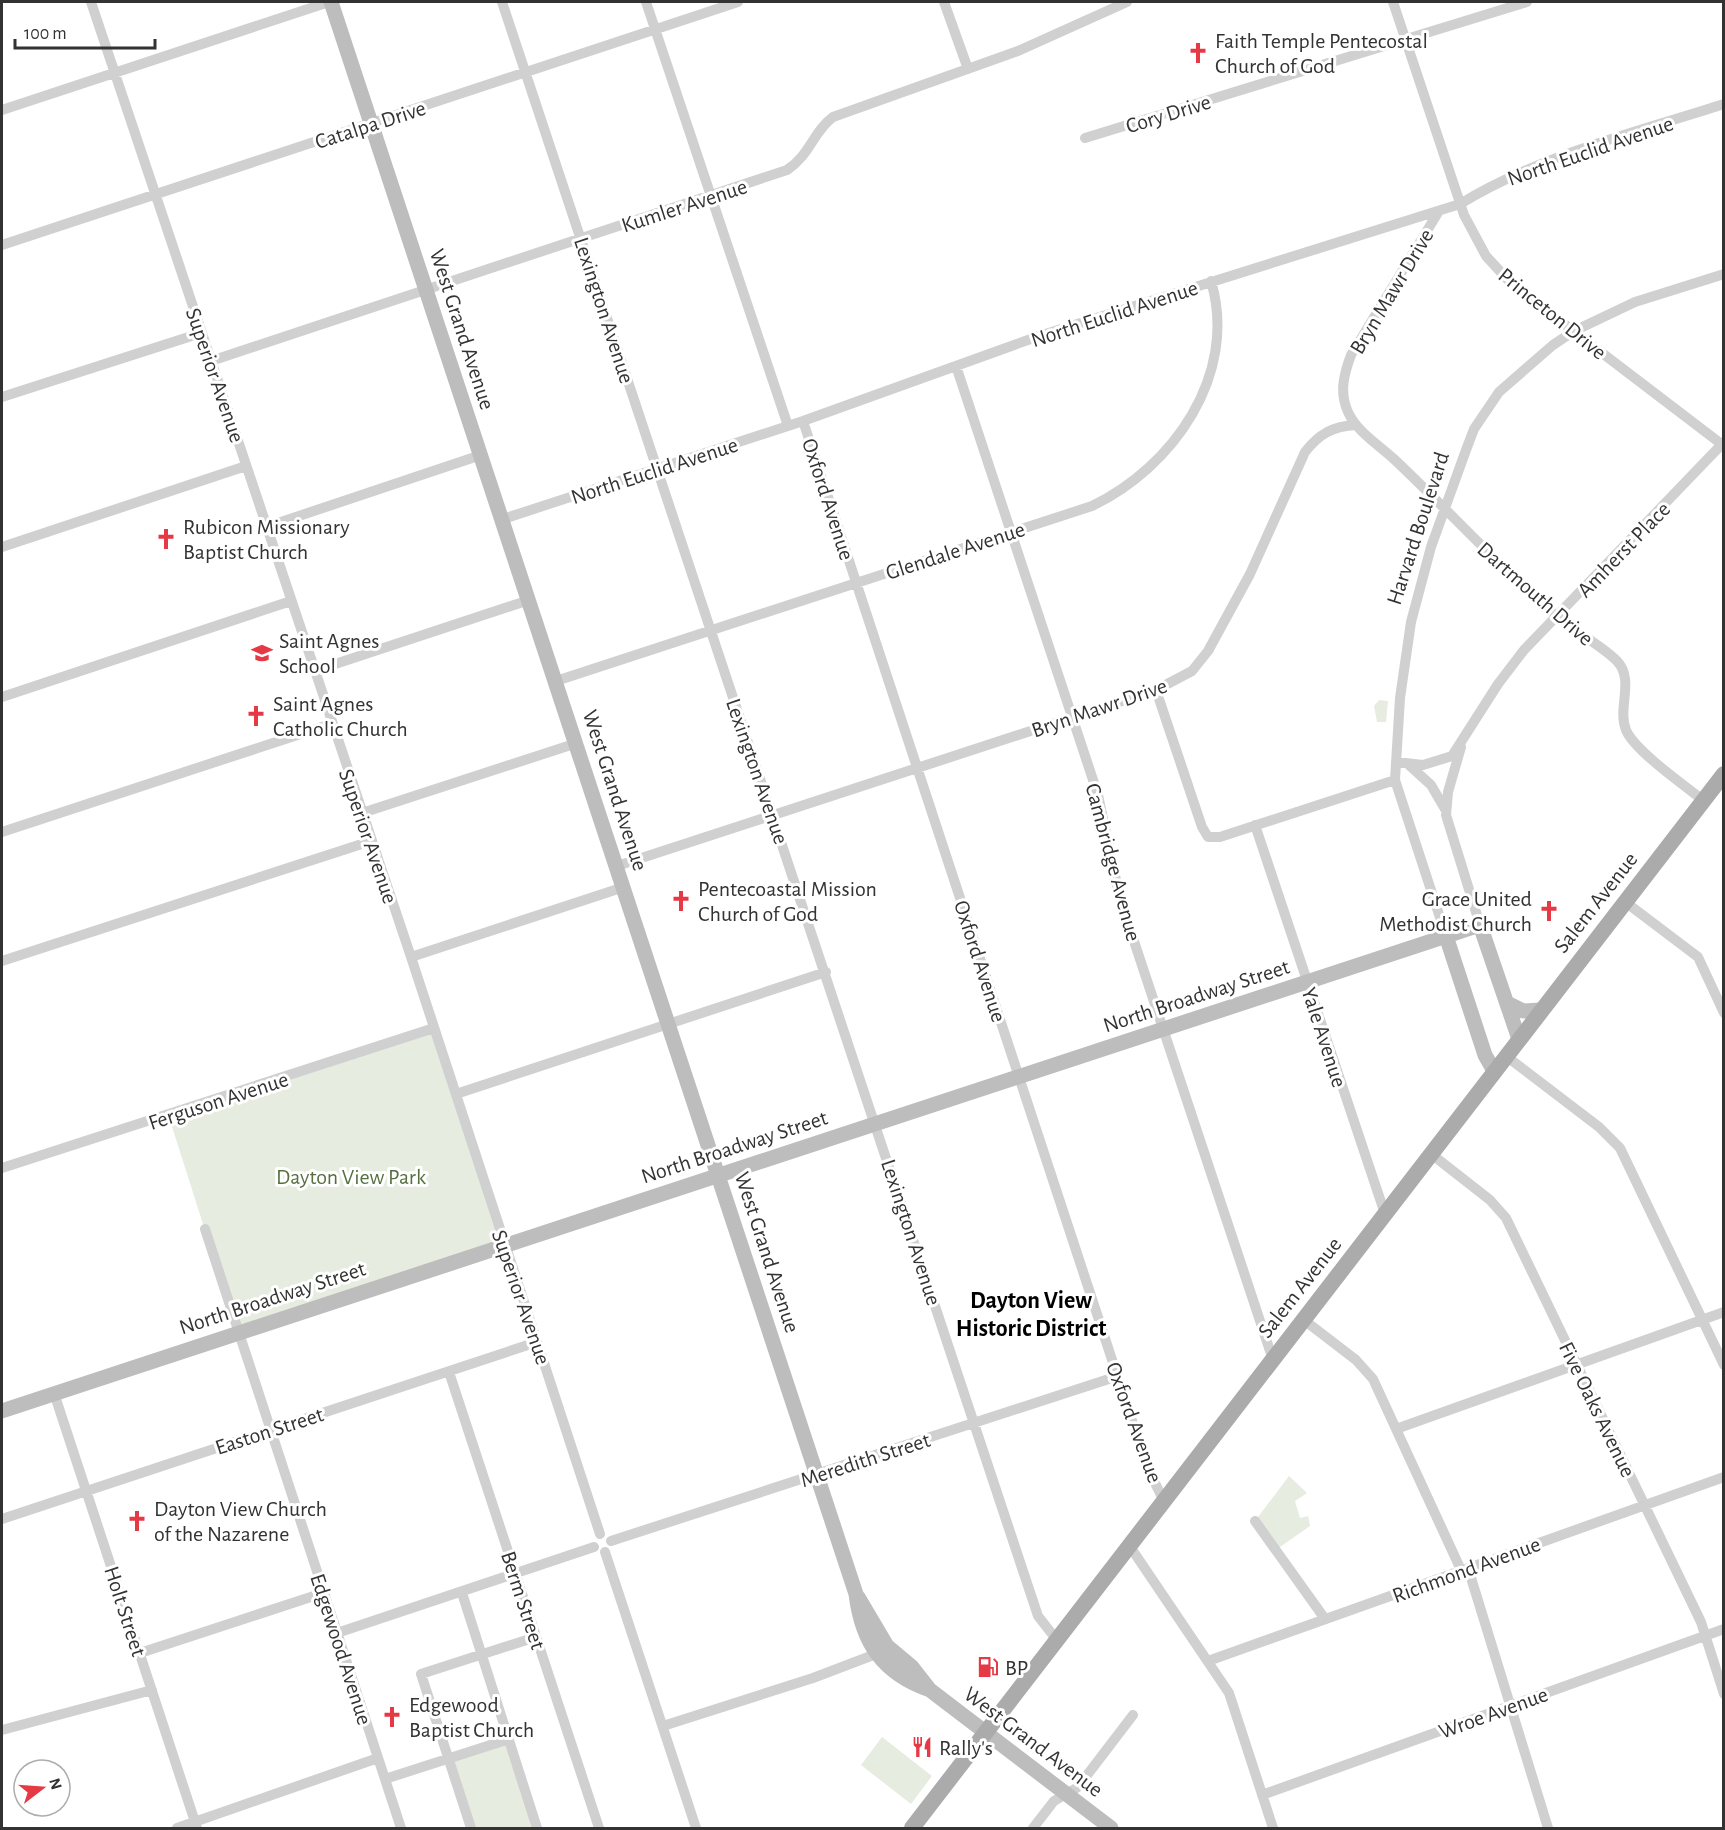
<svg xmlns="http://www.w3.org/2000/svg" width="1725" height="1830" viewBox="0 0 1725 1830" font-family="'Alegreya Sans',sans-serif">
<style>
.green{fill:#e6ecdf}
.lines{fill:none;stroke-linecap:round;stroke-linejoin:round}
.street{stroke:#d0d0d0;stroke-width:10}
.secondary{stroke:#bdbdbd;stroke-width:15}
.primary{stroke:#ababab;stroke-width:16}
.labels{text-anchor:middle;stroke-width:6;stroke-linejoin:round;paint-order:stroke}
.poi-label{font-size:22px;fill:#333;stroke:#fff;text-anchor:start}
.street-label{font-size:22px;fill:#333;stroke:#fff}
.park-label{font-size:22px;fill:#56703f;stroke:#fff}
.neighbourhood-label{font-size:24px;font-weight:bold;fill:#000;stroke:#fff}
</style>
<rect width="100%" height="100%" fill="#fff"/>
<path class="green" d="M1379,700L1388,701L1386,722H1377L1374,706Z
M434,1028L505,1247L237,1331L168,1114Z
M1289,1476L1307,1493L1295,1501L1300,1518L1308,1516L1310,1526L1277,1549L1255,1521Z
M882,1737L932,1776L911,1804L861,1765Z
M508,1742L536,1828H473L450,1761Z"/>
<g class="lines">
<path class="street" d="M91,2L411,957L600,1534
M502,2L1029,1589L1038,1616L1056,1639
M646,2L788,426
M944,2L968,69
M1393,2L1464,215L1486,256L1509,281L1547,311L1724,446
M2,110L329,2
M1085,138L1527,2
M1439,211L1351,355C1344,374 1339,392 1348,412C1357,432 1379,445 1395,460C1449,511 1499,566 1555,615C1574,632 1599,643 1617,661C1635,680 1617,708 1626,730C1634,750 1685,786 1703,800
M2,245L738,2
M211,361L787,170C810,155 813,132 833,117L1018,51L1127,2
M956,366L1098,795L1120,899L1272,1357
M2,397L201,333
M803,421L1148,1469L1163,1499
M503,519L803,421L1039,336L1460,204C1540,155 1634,133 1724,104
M266,527L481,455
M2,547L246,466
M314,671L529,600
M556,681L1092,506C1172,468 1239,375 1211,281
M1156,690L1202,827L1208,837H1220L1395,780
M2,697L291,601
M1461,747L1448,792L1446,815L1480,925
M1396,762L1423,765L1452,756L1498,684L1524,650L1724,442
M1409,765L1431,785L1445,809
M362,813L577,743
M1255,825L1385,1214
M2,832L331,724
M617,866L1156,690L1192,671L1208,651L1250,574L1305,452C1319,434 1333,426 1356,425
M1624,901L1698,957L1724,1013
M1446,936L1395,780L1400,698L1411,622L1431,547L1466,450L1474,429L1499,392L1553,345L1574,331L1635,302L1724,274
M411,957L624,887
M2,961L371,841
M1506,1056L1599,1127L1620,1148L1724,1365
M456,1094L826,972
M1430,1153L1490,1200L1506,1218L1701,1622L1724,1694
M2,1168L434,1028
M205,1229L401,1828
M1304,1320L1356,1360L1373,1379L1461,1570
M449,1372L599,1828
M54,1393L197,1828
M1396,1429L1724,1312
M2,1519L537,1342
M1255,1521L1325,1619
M611,1541L1118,1376
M1129,1545L1229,1693L1273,1828
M605,1552L696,1828
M1468,1568L1548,1828
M462,1593L537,1828
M337,1633L594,1547
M140,1653L323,1593
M1208,1661L1724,1477
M663,1726L813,1678L876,1654
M2,1730L152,1690
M385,1779L509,1739
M1262,1795L1724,1629
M177,1828L378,1758
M471,1828L421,1674L536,1637
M1033,1828L1054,1801L1078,1787L1133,1715"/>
<path class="secondary" d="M331,2L856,1594C862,1643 883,1674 930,1690L1111,1828
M1446,936L1485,1055L1494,1071
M1507,1003L1523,1011L1540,1010
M2,1411L1480,925L1519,1039
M858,1597L887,1646L912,1667L930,1690"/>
<path class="primary" d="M912,1828L1724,774"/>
</g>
<defs>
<symbol id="church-bare" viewBox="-9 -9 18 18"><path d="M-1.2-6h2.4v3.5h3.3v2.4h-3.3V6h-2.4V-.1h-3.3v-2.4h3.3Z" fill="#e63946" stroke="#fff" stroke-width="2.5" paint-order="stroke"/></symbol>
<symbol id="school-bare" viewBox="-9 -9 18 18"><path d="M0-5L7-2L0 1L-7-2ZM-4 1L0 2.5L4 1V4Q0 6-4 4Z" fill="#e63946" stroke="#fff" stroke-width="2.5" paint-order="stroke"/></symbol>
<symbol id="fuel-bare" viewBox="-9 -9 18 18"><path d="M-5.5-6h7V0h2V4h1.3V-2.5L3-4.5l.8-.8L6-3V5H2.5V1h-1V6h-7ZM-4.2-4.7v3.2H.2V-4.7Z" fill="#e63946" stroke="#fff" stroke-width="2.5" paint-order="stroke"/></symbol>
<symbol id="restaurant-bare" viewBox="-9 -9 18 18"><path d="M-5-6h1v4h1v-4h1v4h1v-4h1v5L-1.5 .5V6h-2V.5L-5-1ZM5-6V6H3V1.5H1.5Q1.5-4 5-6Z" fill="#e63946" stroke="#fff" stroke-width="2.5" paint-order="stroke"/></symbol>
</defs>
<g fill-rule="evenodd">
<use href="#church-bare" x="1183" y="38" width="30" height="30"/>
<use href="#church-bare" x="151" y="524" width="30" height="30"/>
<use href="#school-bare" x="247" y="638" width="30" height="30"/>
<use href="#church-bare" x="241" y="701" width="30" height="30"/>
<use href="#church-bare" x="666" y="886" width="30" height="30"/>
<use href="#church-bare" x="1534" y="896" width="30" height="30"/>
<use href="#church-bare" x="122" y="1506" width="30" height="30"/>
<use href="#fuel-bare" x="973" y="1652" width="30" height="30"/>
<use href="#church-bare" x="377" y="1702" width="30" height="30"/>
<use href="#restaurant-bare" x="907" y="1732" width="30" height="30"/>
</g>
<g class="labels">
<g class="poi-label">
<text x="1215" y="48">Faith Temple Pentecostal<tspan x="1215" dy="25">Church of God</tspan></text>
<text x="183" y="534">Rubicon Missionary<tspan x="183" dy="25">Baptist Church</tspan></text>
<text x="279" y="648">Saint Agnes<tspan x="279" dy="25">School</tspan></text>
<text x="273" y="711">Saint Agnes<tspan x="273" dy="25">Catholic Church</tspan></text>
<text x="698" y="896">Pentecoastal Mission<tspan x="698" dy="25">Church of God</tspan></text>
<text x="1532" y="906" text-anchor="end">Grace United<tspan x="1532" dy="25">Methodist Church</tspan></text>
<text x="154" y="1516">Dayton View Church<tspan x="154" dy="25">of the Nazarene</tspan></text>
<text x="1005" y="1675">BP</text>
<text x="409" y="1712">Edgewood<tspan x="409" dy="25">Baptist Church</tspan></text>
<text x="939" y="1755">Rally's</text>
</g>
<g class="street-label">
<text transform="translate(1168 113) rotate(-17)" y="8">Cory Drive</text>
<text transform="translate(370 124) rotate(-18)" y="8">Catalpa Drive</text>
<text transform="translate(1590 150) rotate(-19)" y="8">North Euclid Avenue</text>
<text transform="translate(684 205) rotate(-18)" y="8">Kumler Avenue</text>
<text transform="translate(1391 291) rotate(-59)" y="8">Bryn Mawr Drive</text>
<text transform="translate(605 310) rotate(72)" y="8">Lexington Avenue</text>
<text transform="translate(1114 313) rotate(-18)" y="8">North Euclid Avenue</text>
<text transform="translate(1553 313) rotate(39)" y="8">Princeton Drive</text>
<text transform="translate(463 329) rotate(72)" y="8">West Grand Avenue</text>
<text transform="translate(216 375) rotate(71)" y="8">Superior Avenue</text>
<text transform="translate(654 470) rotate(-18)" y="8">North Euclid Avenue</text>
<text transform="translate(829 499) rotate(72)" y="8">Oxford Avenue</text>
<text transform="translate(1417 528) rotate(-72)" y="8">Harvard Boulevard</text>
<text transform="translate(1623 549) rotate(-46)" y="8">Amherst Place</text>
<text transform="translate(955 550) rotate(-18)" y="8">Glendale Avenue</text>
<text transform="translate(1536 593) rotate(41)" y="8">Dartmouth Drive</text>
<text transform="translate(1099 707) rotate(-19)" y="8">Bryn Mawr Drive</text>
<text transform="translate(758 771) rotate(71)" y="8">Lexington Avenue</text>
<text transform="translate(616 790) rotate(72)" y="8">West Grand Avenue</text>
<text transform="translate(369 836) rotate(71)" y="8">Superior Avenue</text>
<text transform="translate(1114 862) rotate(75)" y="8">Cambridge Avenue</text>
<text transform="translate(1595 902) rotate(-52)" y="8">Salem Avenue</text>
<text transform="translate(981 961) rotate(72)" y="8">Oxford Avenue</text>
<text transform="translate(1196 995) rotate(-18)" y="8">North Broadway Street</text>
<text transform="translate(1325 1037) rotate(72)" y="8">Yale Avenue</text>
<text transform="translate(218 1100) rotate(-18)" y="8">Ferguson Avenue</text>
<text transform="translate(734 1146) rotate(-18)" y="8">North Broadway Street</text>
<text transform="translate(912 1232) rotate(72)" y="8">Lexington Avenue</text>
<text transform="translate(768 1252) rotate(72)" y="8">West Grand Avenue</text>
<text transform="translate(1299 1287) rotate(-52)" y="8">Salem Avenue</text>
<text transform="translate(272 1297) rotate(-18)" y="8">North Broadway Street</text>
<text transform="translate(522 1297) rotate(71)" y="8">Superior Avenue</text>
<text transform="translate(1598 1409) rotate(64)" y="8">Five Oaks Avenue</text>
<text transform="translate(1135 1422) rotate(70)" y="8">Oxford Avenue</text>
<text transform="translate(269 1430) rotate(-18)" y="8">Easton Street</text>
<text transform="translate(865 1459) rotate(-18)" y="8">Meredith Street</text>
<text transform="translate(1466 1569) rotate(-20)" y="8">Richmond Avenue</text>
<text transform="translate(524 1600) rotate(72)" y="8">Berm Street</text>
<text transform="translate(126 1611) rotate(72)" y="8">Holt Street</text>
<text transform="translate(342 1649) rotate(72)" y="8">Edgewood Avenue</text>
<text transform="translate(1493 1712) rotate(-20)" y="8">Wroe Avenue</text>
<text transform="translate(1034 1741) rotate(37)" y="8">West Grand Avenue</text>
</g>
<g class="park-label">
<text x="351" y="1184">Dayton View Park</text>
</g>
<g class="neighbourhood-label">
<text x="1031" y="1308">Dayton View<tspan x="1031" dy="28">Historic District</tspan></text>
</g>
</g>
<rect width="1725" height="1830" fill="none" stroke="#333333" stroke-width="6"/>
<g transform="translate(42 1788) rotate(73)"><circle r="28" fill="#ffffff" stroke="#adadad" stroke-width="1.5"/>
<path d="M0-4.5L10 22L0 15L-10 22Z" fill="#e63946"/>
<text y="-9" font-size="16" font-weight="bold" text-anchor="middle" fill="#333333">N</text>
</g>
<path d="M15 39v9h140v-9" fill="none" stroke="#333333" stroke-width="3"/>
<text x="24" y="39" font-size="18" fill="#333333" stroke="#ffffff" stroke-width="4.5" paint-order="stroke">100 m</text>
</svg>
